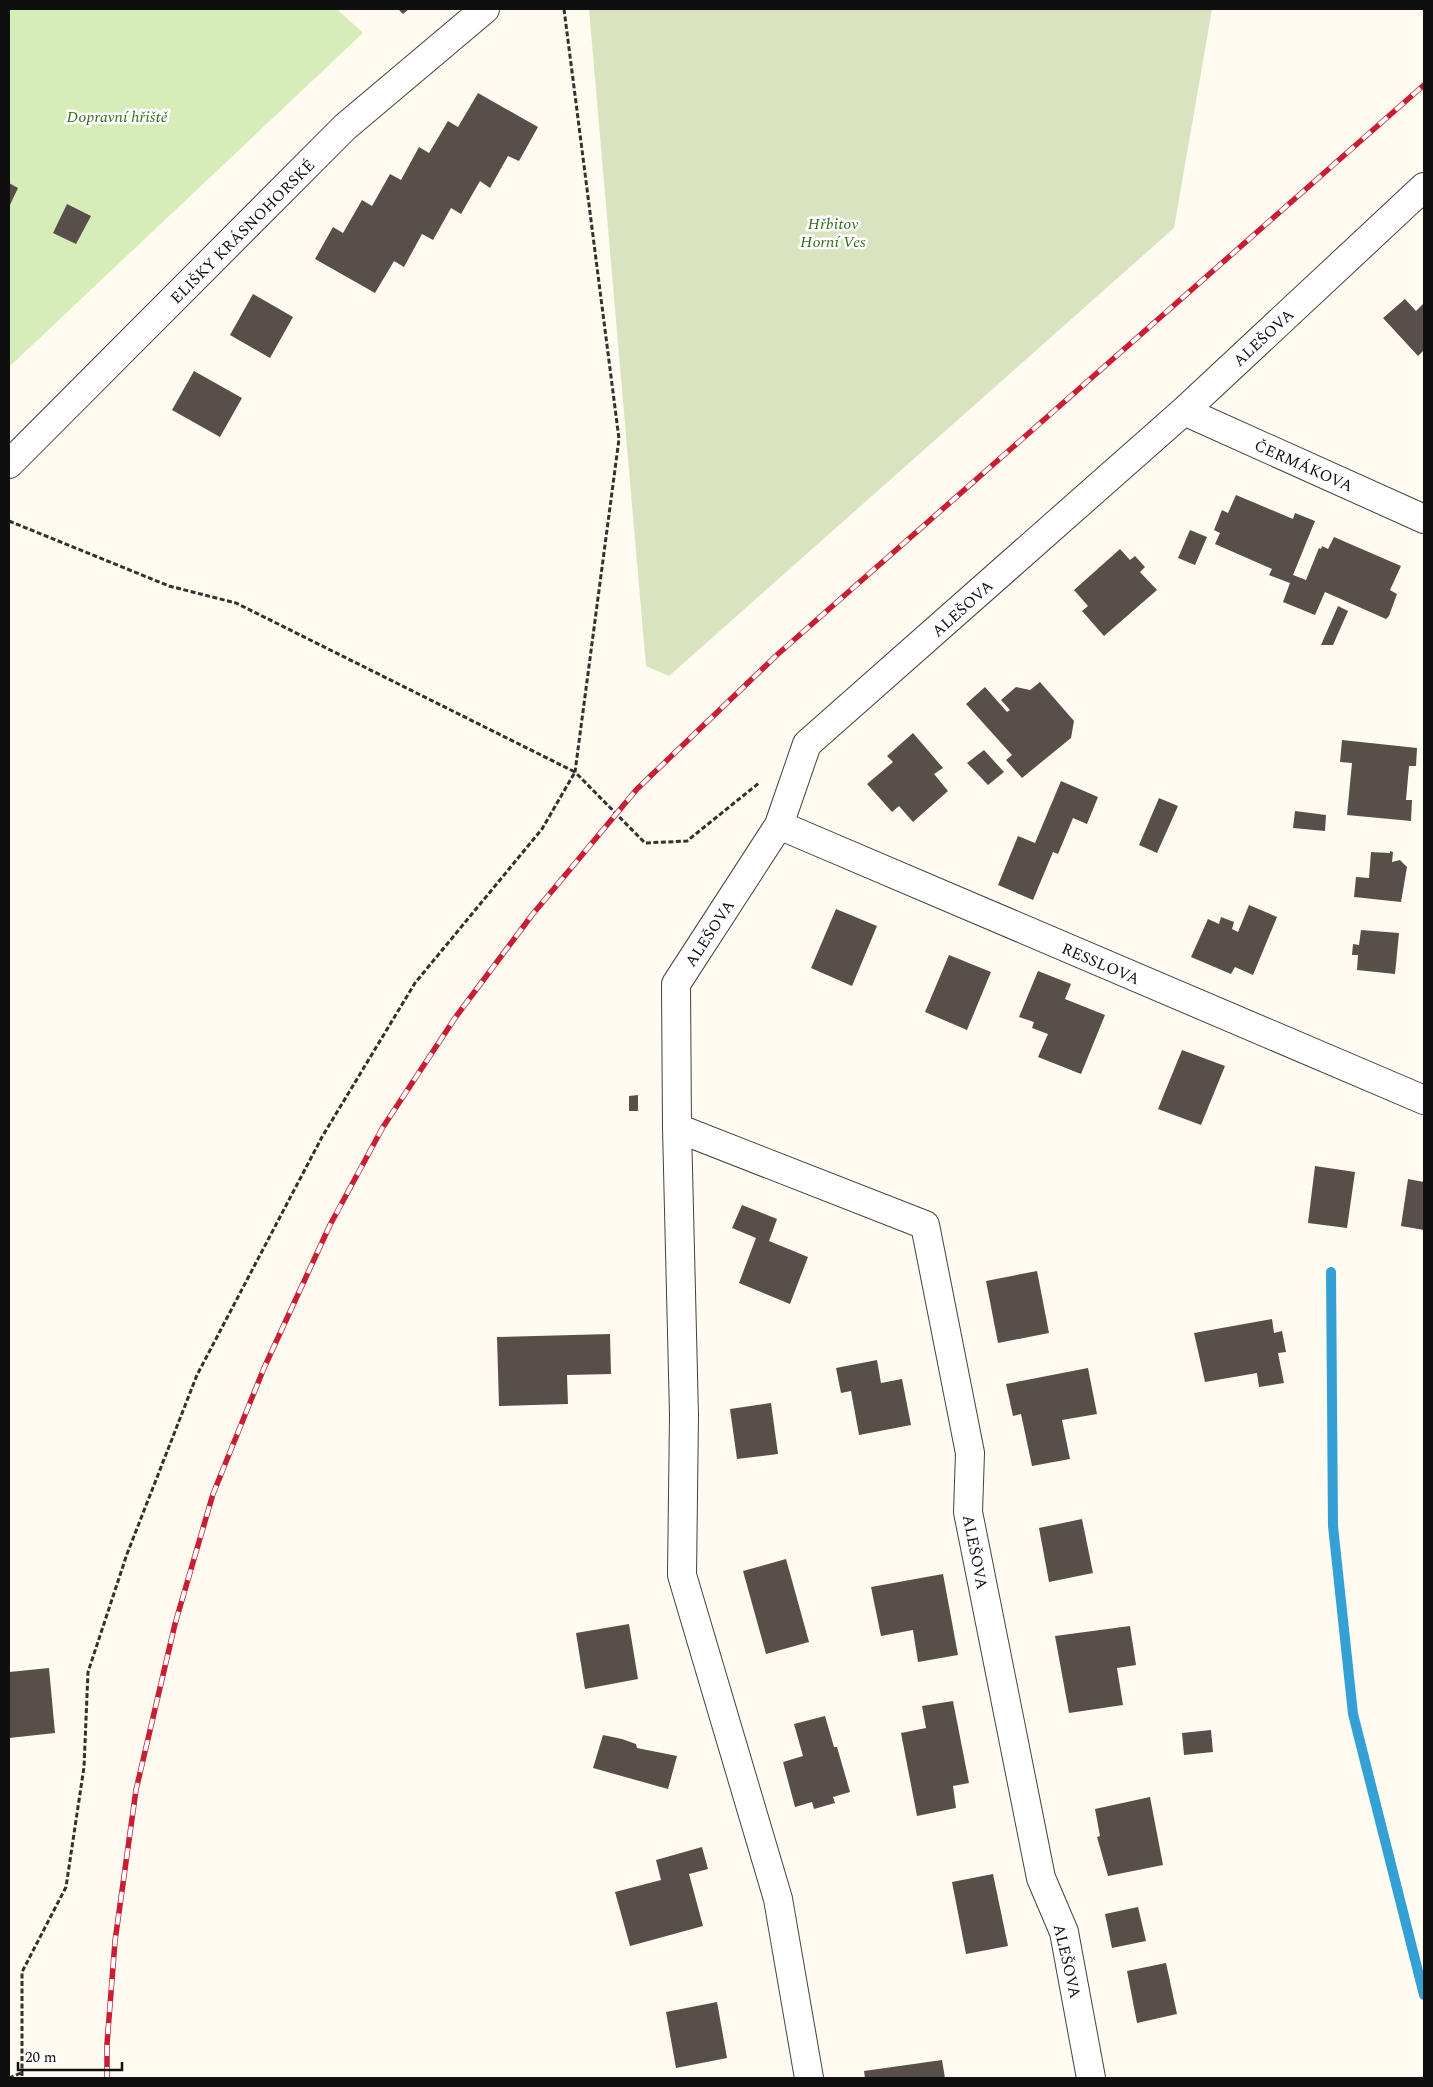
<svg xmlns="http://www.w3.org/2000/svg" width="1433" height="2087" viewBox="0 0 1433 2087" font-family="Spectral,serif">
<style>
.green{fill:#d7edb7}
.cemetery{fill:#dae3bf}
.lines{fill:none;stroke-linecap:round;stroke-linejoin:round}
.stream{stroke:#34a1d6;stroke-width:10}
.building{fill:#584f4a}
.minor-casing{stroke:#424242;stroke-width:30}
.path{stroke:#313131;stroke-width:3;stroke-dasharray:5 2.5;stroke-linecap:butt}
.minor{stroke:#fff;stroke-width:28}
.rail-casing{stroke:#c81d32;stroke-width:5.5}
.rail{stroke:#fff;stroke-width:4;stroke-dasharray:11;stroke-linecap:butt}
.labels{text-anchor:middle;stroke-width:5;stroke-linejoin:round;paint-order:stroke}
.park-label{font-size:16px;font-style:italic;fill:#316b1a;stroke:#fff}
.street-label{font-size:16px;fill:#0f0f0f;stroke:#fff}
</style>
<rect width="100%" height="100%" fill="#fffbf0"/>
<path class="green" d="M9,9H337L363,33L9,367Z"/>
<path class="cemetery" d="M589,9H1212L1174,228L669,676L646,666Z"/>
<g class="lines">
<path class="stream" d="M1331,1272L1333,1526L1353,1714L1424,1995"/>
</g>
<path class="building" d="M398,9H409L403,14Z
M478,93L538,127L519,161L508,156L490,188L480,181L461,214L451,208L433,240L422,234L404,267L394,261L375,293L315,259L333,227L343,233L362,200L372,206L390,174L401,180L419,147L429,153L448,121L458,127Z
M9,183L18,188L9,207Z
M67,204L91,216L76,244L53,233Z
M253,294L293,317L270,358L230,335Z
M1405,299L1416,311L1424,303V350L1418,356L1383,318Z
M194,371L242,398L220,437L172,410Z
M1236,495L1293,519L1295,513L1315,521L1293,575L1306,580L1319,548L1321,549L1322,546L1328,549L1334,537L1401,566L1390,590L1397,594L1389,616L1386,619L1325,592L1315,615L1283,602L1290,583L1269,575L1272,569L1215,544L1220,533L1214,530L1222,510L1228,513Z
M1190,530L1207,537L1195,565L1178,558Z
M1120,549L1130,560L1135,556L1145,567L1140,572L1157,590L1104,636L1082,611L1088,606L1074,590Z
M1338,606L1348,611L1333,645H1321Z
M1040,682L1074,721L1071,738L1022,778L1006,760L1012,755L966,704L985,687L1007,712L1010,710L1001,700L1016,687L1030,690Z
M913,733L943,768L934,774L948,791L913,822L899,806L892,812L867,784L893,762L887,756Z
M1342,740L1417,748L1416,766H1409L1406,800H1412L1411,821L1347,815L1352,763L1340,762Z
M984,750L1004,772L988,785L967,763Z
M1061,781L1098,797L1087,824L1073,818L1058,854L1053,852L1033,900L998,885L1018,836L1035,843Z
M1159,798L1178,806L1157,853L1139,845Z
M1295,811L1326,815L1325,831L1293,828Z
M1390,851L1393,852L1392,862L1400,860L1407,867L1401,902L1354,897L1356,877L1369,878L1371,852L1390,853Z
M1249,905L1277,917L1253,975L1235,967L1231,974L1191,957L1208,919L1219,924L1221,917L1234,922L1232,929L1238,932Z
M836,909L877,926L852,986L811,968Z
M1361,930L1399,933L1395,974L1357,970L1358,955H1352L1353,944L1359,945Z
M949,955L991,972L967,1030L925,1012Z
M1038,971L1071,984L1065,999L1105,1015L1081,1074L1038,1057L1048,1034L1032,1028L1034,1022L1019,1017Z
M1182,1050L1225,1066L1201,1125L1158,1109Z
M638,1095V1111H629V1096Z
M1315,1166L1355,1172L1347,1228L1308,1223Z
M1408,1179L1424,1182V1230L1401,1226Z
M742,1205L777,1219L769,1241L808,1257L790,1304L739,1283L756,1238L732,1228Z
M1037,1271L1049,1333L998,1343L986,1281Z
M1272,1319L1274,1333L1282,1331L1286,1352L1278,1353L1284,1383L1259,1387L1257,1373L1205,1382L1194,1333Z
M610,1334L611,1374L567,1375L568,1404L499,1406L497,1337Z
M877,1360L881,1383L902,1379L911,1425L859,1435L851,1391L841,1393L836,1368Z
M1088,1368L1097,1414L1062,1420L1070,1459L1032,1466L1021,1414L1013,1416L1006,1384Z
M771,1403L778,1454L737,1459L730,1409Z
M1082,1519L1093,1573L1049,1582L1039,1528Z
M786,1559L809,1642L766,1654L743,1571Z
M943,1574L958,1655L918,1662L913,1630L881,1636L871,1587Z
M629,1624L638,1679L585,1689L576,1633Z
M1130,1626L1136,1665L1117,1668L1123,1705L1069,1713L1055,1636Z
M49,1668L55,1733L9,1738V1672Z
M953,1701L969,1783L953,1786L956,1808L917,1816L901,1733L926,1728L922,1706Z
M825,1716L834,1747H837L850,1792L833,1797L835,1803L814,1809L812,1802L795,1807L783,1762L803,1756L794,1724Z
M1211,1730L1213,1752L1184,1755L1182,1733Z
M603,1735L622,1739L636,1744L637,1748L677,1756L668,1789L593,1768Z
M1150,1797L1163,1865L1108,1876L1097,1837L1100,1836L1095,1809Z
M702,1847L708,1869L689,1874L703,1926L630,1946L615,1892L661,1880L656,1860Z
M993,1874L1008,1946L966,1954L952,1882Z
M1138,1907L1146,1941L1112,1948L1105,1914Z
M1166,1963L1177,2014L1137,2023L1127,1971Z
M717,2002L727,2058L676,2068L666,2012Z
M942,2060L945,2078H865L864,2071Z"/>
<g class="lines">
<defs>
<path id="minor" d="M1184,411L1424,519
M9,464L345,127L485,9
M779,825L1424,1100
M677,1128L925,1225L970,1453L968,1512L1041,1878L1064,1932L1091,2078
M809,2078L778,1899L682,1575L684,1415L677,1128L676,984L779,825L807,744L1184,411L1424,187"/>
</defs>
<use href="#minor" class="minor-casing"/>
<path class="path" d="M564,9L619,439L575,772L645,843L687,841L759,783
M9,521L169,586L236,603L575,772L542,829L415,983L322,1137L197,1375L127,1554L88,1672L84,1767L66,1887L22,1972V2078
M9,2078L21,2073"/>
<use href="#minor" class="minor"/>
<defs>
<path id="rail" d="M107,2078V2044L115,1941L136,1790L175,1624L213,1494L264,1368L330,1225L383,1127L455,1018L532,915L637,789L778,654L1424,85"/>
</defs>
<use href="#rail" class="rail-casing"/>
<use href="#rail" class="rail"/>
</g>
<g class="labels">
<g class="park-label">
<text x="117" y="122">Dopravní hřiště</text>
<text x="833" y="229">Hřbitov<tspan x="833" dy="18">Horní Ves</tspan></text>
</g>
<g class="street-label">
<text transform="translate(242 231) rotate(-45)" y="6">ELIŠKY KRÁSNOHORSKÉ</text>
<text transform="translate(1263 337) rotate(-43)" y="6">ALEŠOVA</text>
<text transform="translate(1304 465) rotate(24)" y="6">ČERMÁKOVA</text>
<text transform="translate(962 608) rotate(-42)" y="6">ALEŠOVA</text>
<text transform="translate(709 933) rotate(-57)" y="6">ALEŠOVA</text>
<text transform="translate(1101 963) rotate(23)" y="6">RESSLOVA</text>
<text transform="translate(976 1552) rotate(79)" y="6">ALEŠOVA</text>
<text transform="translate(1068 1961) rotate(77)" y="6">ALEŠOVA</text>
</g>
</g>
<rect width="1433" height="2087" fill="none" stroke="#0f0f0f" stroke-width="20"/>
<path d="M18 2062v8h104v-8" fill="none" stroke="#0f0f0f" stroke-width="2.5"/>
<text x="25" y="2062" font-size="15" fill="#0f0f0f" stroke="#ffffff" stroke-width="4" paint-order="stroke">20 m</text>
</svg>
